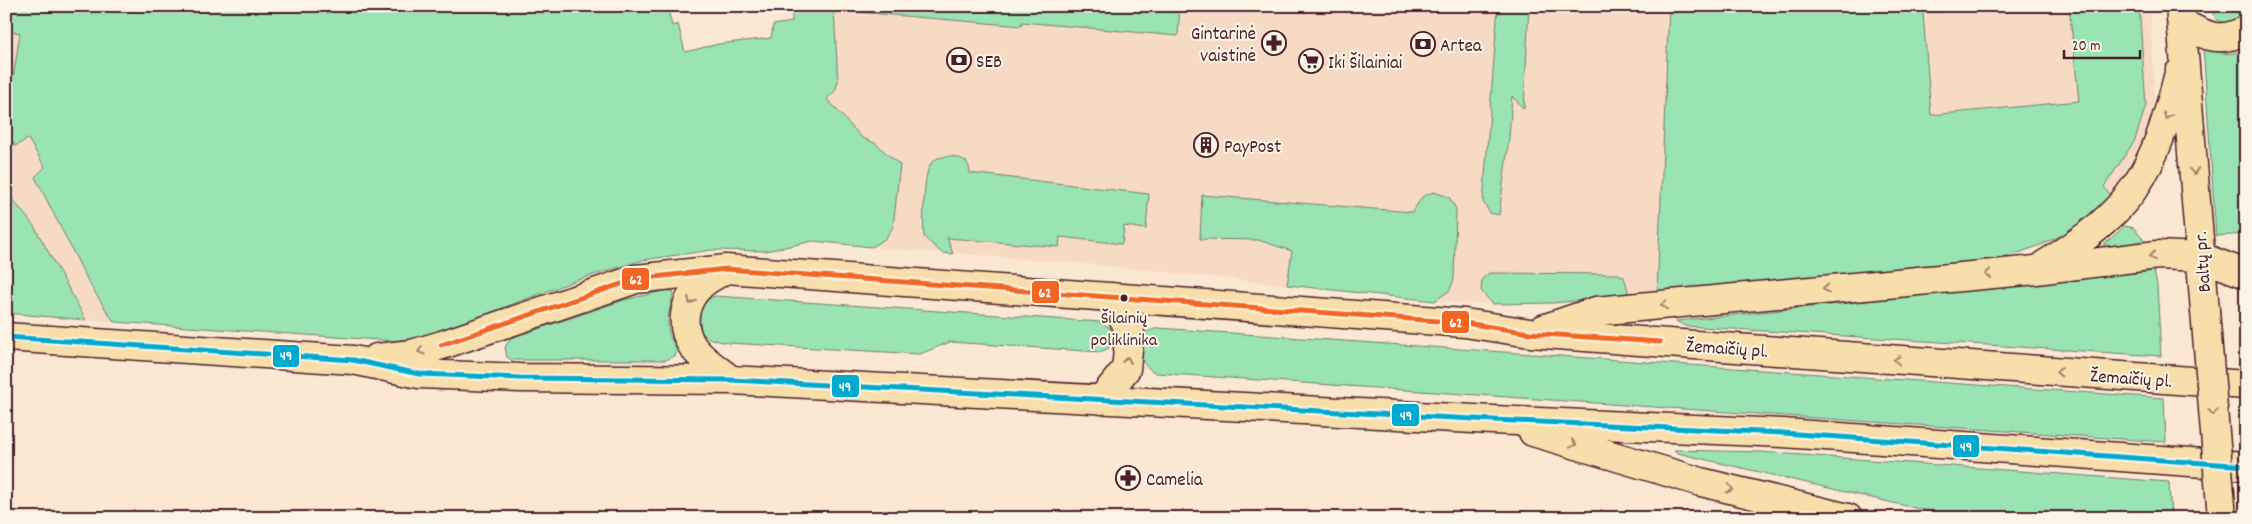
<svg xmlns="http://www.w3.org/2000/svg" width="2252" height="524" viewBox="0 0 2252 524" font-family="Dekko,sans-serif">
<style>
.built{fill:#f7dac4}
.green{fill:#9ae3b2;stroke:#72816e}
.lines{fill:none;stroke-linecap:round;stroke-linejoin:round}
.major-casing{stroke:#4a1f2b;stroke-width:31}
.major{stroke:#f8deab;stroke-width:28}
.major-bridge-casing{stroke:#4a1f2b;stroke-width:31;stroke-linecap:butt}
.major-bridge{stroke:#f8deab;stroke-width:28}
.bus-1-casing{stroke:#fcf5e5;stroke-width:9}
.bus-2-casing{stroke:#fcf5e5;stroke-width:9}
.bus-1{stroke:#00a9ce;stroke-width:5}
.bus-2{stroke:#f26522;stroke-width:5}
.oneway{stroke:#a17e6b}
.bus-dot{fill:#4a1f2b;stroke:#fcf5e5;stroke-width:2}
.labels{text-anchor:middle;stroke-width:4;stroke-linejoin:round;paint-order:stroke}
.bus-label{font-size:18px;fill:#4a1f2b;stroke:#fcf5e5}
.poi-label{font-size:19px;fill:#4a1f2b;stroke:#fcf5e5;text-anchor:start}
.street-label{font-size:19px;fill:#4a1f2b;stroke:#fcf5e5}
.line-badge{stroke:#fcf5e5;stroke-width:2}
.badge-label{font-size:14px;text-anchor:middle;font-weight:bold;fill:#fff}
</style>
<rect width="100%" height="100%" fill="#fbe8d3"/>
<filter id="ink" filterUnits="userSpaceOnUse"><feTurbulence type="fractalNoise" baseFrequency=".02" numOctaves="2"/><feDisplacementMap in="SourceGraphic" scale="10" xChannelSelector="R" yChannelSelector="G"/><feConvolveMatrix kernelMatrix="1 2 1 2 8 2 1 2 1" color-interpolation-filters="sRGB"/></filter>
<g filter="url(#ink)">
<path class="built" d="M1180,6H2150L2155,102L2152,132L2141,157L2112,197L2045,245L2003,258L1554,303L1493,304L1435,301L1100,265L872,247L885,240L890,154L875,143L862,138L827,99L835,91L838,82L834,10L1021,25L1022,21L1178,36Z
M6,31L20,32L12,85L6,84Z
M6,128L15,146L28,139L45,167L36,177L90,285L114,322L6,313Z"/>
<path class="green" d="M6,6H667L672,26L678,24L685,52L718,44L771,38L773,25L792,22V6H1180L1178,36L1022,22L1021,26L834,10L838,82L835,91L827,99L862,138L875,143L900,165L893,227L885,239L872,247L813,241L766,251L712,250L643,260L577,280L428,336L394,341L114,322L90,285L35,177L45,167L28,139L15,146L6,128V84L12,85L20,33L6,31Z
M1498,6H1529L1524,109L1512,96L1509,138L1499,215L1490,213L1483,202Z
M1669,6H1997L1923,13L1931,115L2079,101L2069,6H2139L2146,105L2135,140L2104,187L2112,197C2080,231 2047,244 2003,258L1657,293Z
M2211,6H2242C2242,29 2214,30 2211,6Z
M2203,46C2218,53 2230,57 2246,49V234L2216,236Z
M951,156C964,159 969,160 970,173L1149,194L1146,229L1124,226L1122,244L1060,237L1059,247L947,238L953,254L942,253L924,237C923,223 923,177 930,165C935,157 942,157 951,156Z
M6,191L34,226L86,320L6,313Z
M1434,192L1449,197L1456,209L1454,279L1450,290L1435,301L1287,285L1292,251L1258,240L1200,239L1202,195L1412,212L1423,196Z
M2125,226L2134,228L2145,242L2099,249Z
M2154,271L2157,285L2161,356L1685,326L1676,321Z
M1489,273L1618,274L1624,277L1628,290L1626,296L1554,303L1493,304L1481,291L1482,279Z
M667,290L674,292C670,307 666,318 669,333C671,342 678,345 676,355L666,360H511L507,357L505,347L511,338L624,300Z
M715,296L1101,322L1110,328L1112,338L1109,348L1100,352L950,342L920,354L728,343L711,339L698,331C697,313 697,303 715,296Z
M1158,328L2164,398L2166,442L1156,373C1142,367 1129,343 1147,332C1150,330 1155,329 1158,328Z
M1674,450L1761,452L2169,482L2171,518H1958L1677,453Z"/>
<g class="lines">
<defs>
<path id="major" d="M2180,6L2205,311
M2182,23C2206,36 2219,44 2246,30
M2044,265C2134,209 2153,175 2179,73
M726,269C718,274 709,278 702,284C683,301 679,326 693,347C702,360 719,370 731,380
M1543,329L1596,311L2036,270L2157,255L2201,257L2246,274
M6,337L353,360L419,374L520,378L731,380L1493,420L1783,433L2246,466
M377,358L412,354L442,345L636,279L726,269L1465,323L1530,333L2246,385
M1101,400L1126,369L1130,331L1112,297
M1533,432L1701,482L1848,518"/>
</defs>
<use href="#major" class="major-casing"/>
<use href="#major" class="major"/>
<defs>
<path id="major-bridge" d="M2205,311L2222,518"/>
</defs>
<use href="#major-bridge" class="major-bridge-casing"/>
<use href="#major-bridge" class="major-bridge"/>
<defs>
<path id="bus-1" d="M6,337L353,360L419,374L520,378L731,380L1493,420L1783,433L2246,466"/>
<path id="bus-2" d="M441,345L636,279L726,269L1465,323L1530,333L1660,342"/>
</defs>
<use href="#bus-1" class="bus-1-casing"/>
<use href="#bus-2" class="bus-2-casing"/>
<use href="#bus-1" class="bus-1"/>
<use href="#bus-2" class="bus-2"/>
</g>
<defs><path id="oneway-chevron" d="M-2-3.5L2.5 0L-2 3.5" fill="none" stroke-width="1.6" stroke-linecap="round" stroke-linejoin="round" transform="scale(1.25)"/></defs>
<g class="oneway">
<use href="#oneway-chevron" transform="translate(2167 116) rotate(108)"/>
<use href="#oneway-chevron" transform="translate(2194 171) rotate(85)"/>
<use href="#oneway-chevron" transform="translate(2152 256) rotate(175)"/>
<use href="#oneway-chevron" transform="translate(1988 274) rotate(175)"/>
<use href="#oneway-chevron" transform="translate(1826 289) rotate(175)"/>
<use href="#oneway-chevron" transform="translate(691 301) rotate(117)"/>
<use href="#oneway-chevron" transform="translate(1664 305) rotate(175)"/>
<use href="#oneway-chevron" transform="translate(421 351) rotate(164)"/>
<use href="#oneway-chevron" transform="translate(1127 360) rotate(-84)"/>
<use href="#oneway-chevron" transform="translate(1897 360) rotate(-176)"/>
<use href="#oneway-chevron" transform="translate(2059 372) rotate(-176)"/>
<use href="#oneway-chevron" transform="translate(2213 412) rotate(85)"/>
<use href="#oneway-chevron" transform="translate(1573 444) rotate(16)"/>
<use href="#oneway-chevron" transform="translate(1730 489) rotate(14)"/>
</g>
</g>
<defs>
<symbol id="pharmacy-ring" viewBox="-11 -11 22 22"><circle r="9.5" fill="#fcf5e5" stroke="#4a1f2b" stroke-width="1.5"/><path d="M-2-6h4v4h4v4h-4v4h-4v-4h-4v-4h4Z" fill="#4a1f2b"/></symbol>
<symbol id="bank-ring" viewBox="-11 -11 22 22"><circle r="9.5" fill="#fcf5e5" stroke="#4a1f2b" stroke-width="1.5"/><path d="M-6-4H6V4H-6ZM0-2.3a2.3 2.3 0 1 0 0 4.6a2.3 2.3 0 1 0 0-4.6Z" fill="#4a1f2b"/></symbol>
<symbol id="supermarket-ring" viewBox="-11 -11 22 22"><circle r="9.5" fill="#fcf5e5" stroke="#4a1f2b" stroke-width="1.5"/><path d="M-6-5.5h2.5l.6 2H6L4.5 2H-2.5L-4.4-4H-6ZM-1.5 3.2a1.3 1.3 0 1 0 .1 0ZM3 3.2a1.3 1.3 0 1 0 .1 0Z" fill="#4a1f2b"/></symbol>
<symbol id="building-ring" viewBox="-11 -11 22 22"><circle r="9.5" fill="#fcf5e5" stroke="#4a1f2b" stroke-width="1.5"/><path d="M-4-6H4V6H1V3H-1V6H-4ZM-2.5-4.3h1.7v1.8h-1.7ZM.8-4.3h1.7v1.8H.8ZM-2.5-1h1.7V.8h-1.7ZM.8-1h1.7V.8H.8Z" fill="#4a1f2b"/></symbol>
</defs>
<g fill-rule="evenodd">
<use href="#pharmacy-ring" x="1260" y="29" width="28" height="28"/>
<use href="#bank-ring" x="1409" y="30" width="28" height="28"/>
<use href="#bank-ring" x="945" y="46" width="28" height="28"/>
<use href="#supermarket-ring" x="1297" y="47" width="28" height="28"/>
<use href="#building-ring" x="1192" y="131" width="28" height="28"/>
<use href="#pharmacy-ring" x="1114" y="464" width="28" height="28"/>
</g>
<circle class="bus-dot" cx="1124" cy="298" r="4.5"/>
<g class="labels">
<g class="bus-label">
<text x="1124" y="323">Šilainių<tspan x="1124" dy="22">poliklinika</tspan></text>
</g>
<g class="poi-label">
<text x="1256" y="39" text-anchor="end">Gintarinė<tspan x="1256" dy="22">vaistinė</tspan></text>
<text x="1440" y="51">Artea</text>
<text x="976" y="67">SEB</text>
<text x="1328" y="68">Iki Šilainiai</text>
<text x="1224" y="152">PayPost</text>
<text x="1146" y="485">Camelia</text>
</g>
<g class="street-label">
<text transform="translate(2201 262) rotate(-94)" y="7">Baltų pr.</text>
<text transform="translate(1727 347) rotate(4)" y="7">Žemaičių pl.</text>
<text transform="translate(2131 377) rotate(4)" y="7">Žemaičių pl.</text>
</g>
</g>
<g class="line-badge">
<rect x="621" y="267" width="29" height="24" rx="5" fill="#f26522"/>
<rect x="1031" y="280" width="29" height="24" rx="5" fill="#f26522"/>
<rect x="1441" y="310" width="29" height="24" rx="5" fill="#f26522"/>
<rect x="272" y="344" width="28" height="24" rx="5" fill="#00a9ce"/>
<rect x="831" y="374" width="29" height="24" rx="5" fill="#00a9ce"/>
<rect x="1391" y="403" width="29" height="24" rx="5" fill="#00a9ce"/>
<rect x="1952" y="434" width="28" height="24" rx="5" fill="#00a9ce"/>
</g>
<g class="badge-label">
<text x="636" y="284">62</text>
<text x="1045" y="297">62</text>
<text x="1456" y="327">62</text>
<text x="286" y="360">49</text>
<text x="845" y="391">49</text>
<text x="1406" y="420">49</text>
<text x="1966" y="451">49</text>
</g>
<rect width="2252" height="524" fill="none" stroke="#fcf5e5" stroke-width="25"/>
<rect x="12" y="12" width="2227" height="499" fill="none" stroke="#4a1f2b" stroke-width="2" filter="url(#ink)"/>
<path d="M2064 50v8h76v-8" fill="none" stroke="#4a1f2b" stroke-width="2.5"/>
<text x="2072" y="50" font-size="15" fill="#4a1f2b" stroke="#fcf5e5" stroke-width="4" paint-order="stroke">20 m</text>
</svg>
